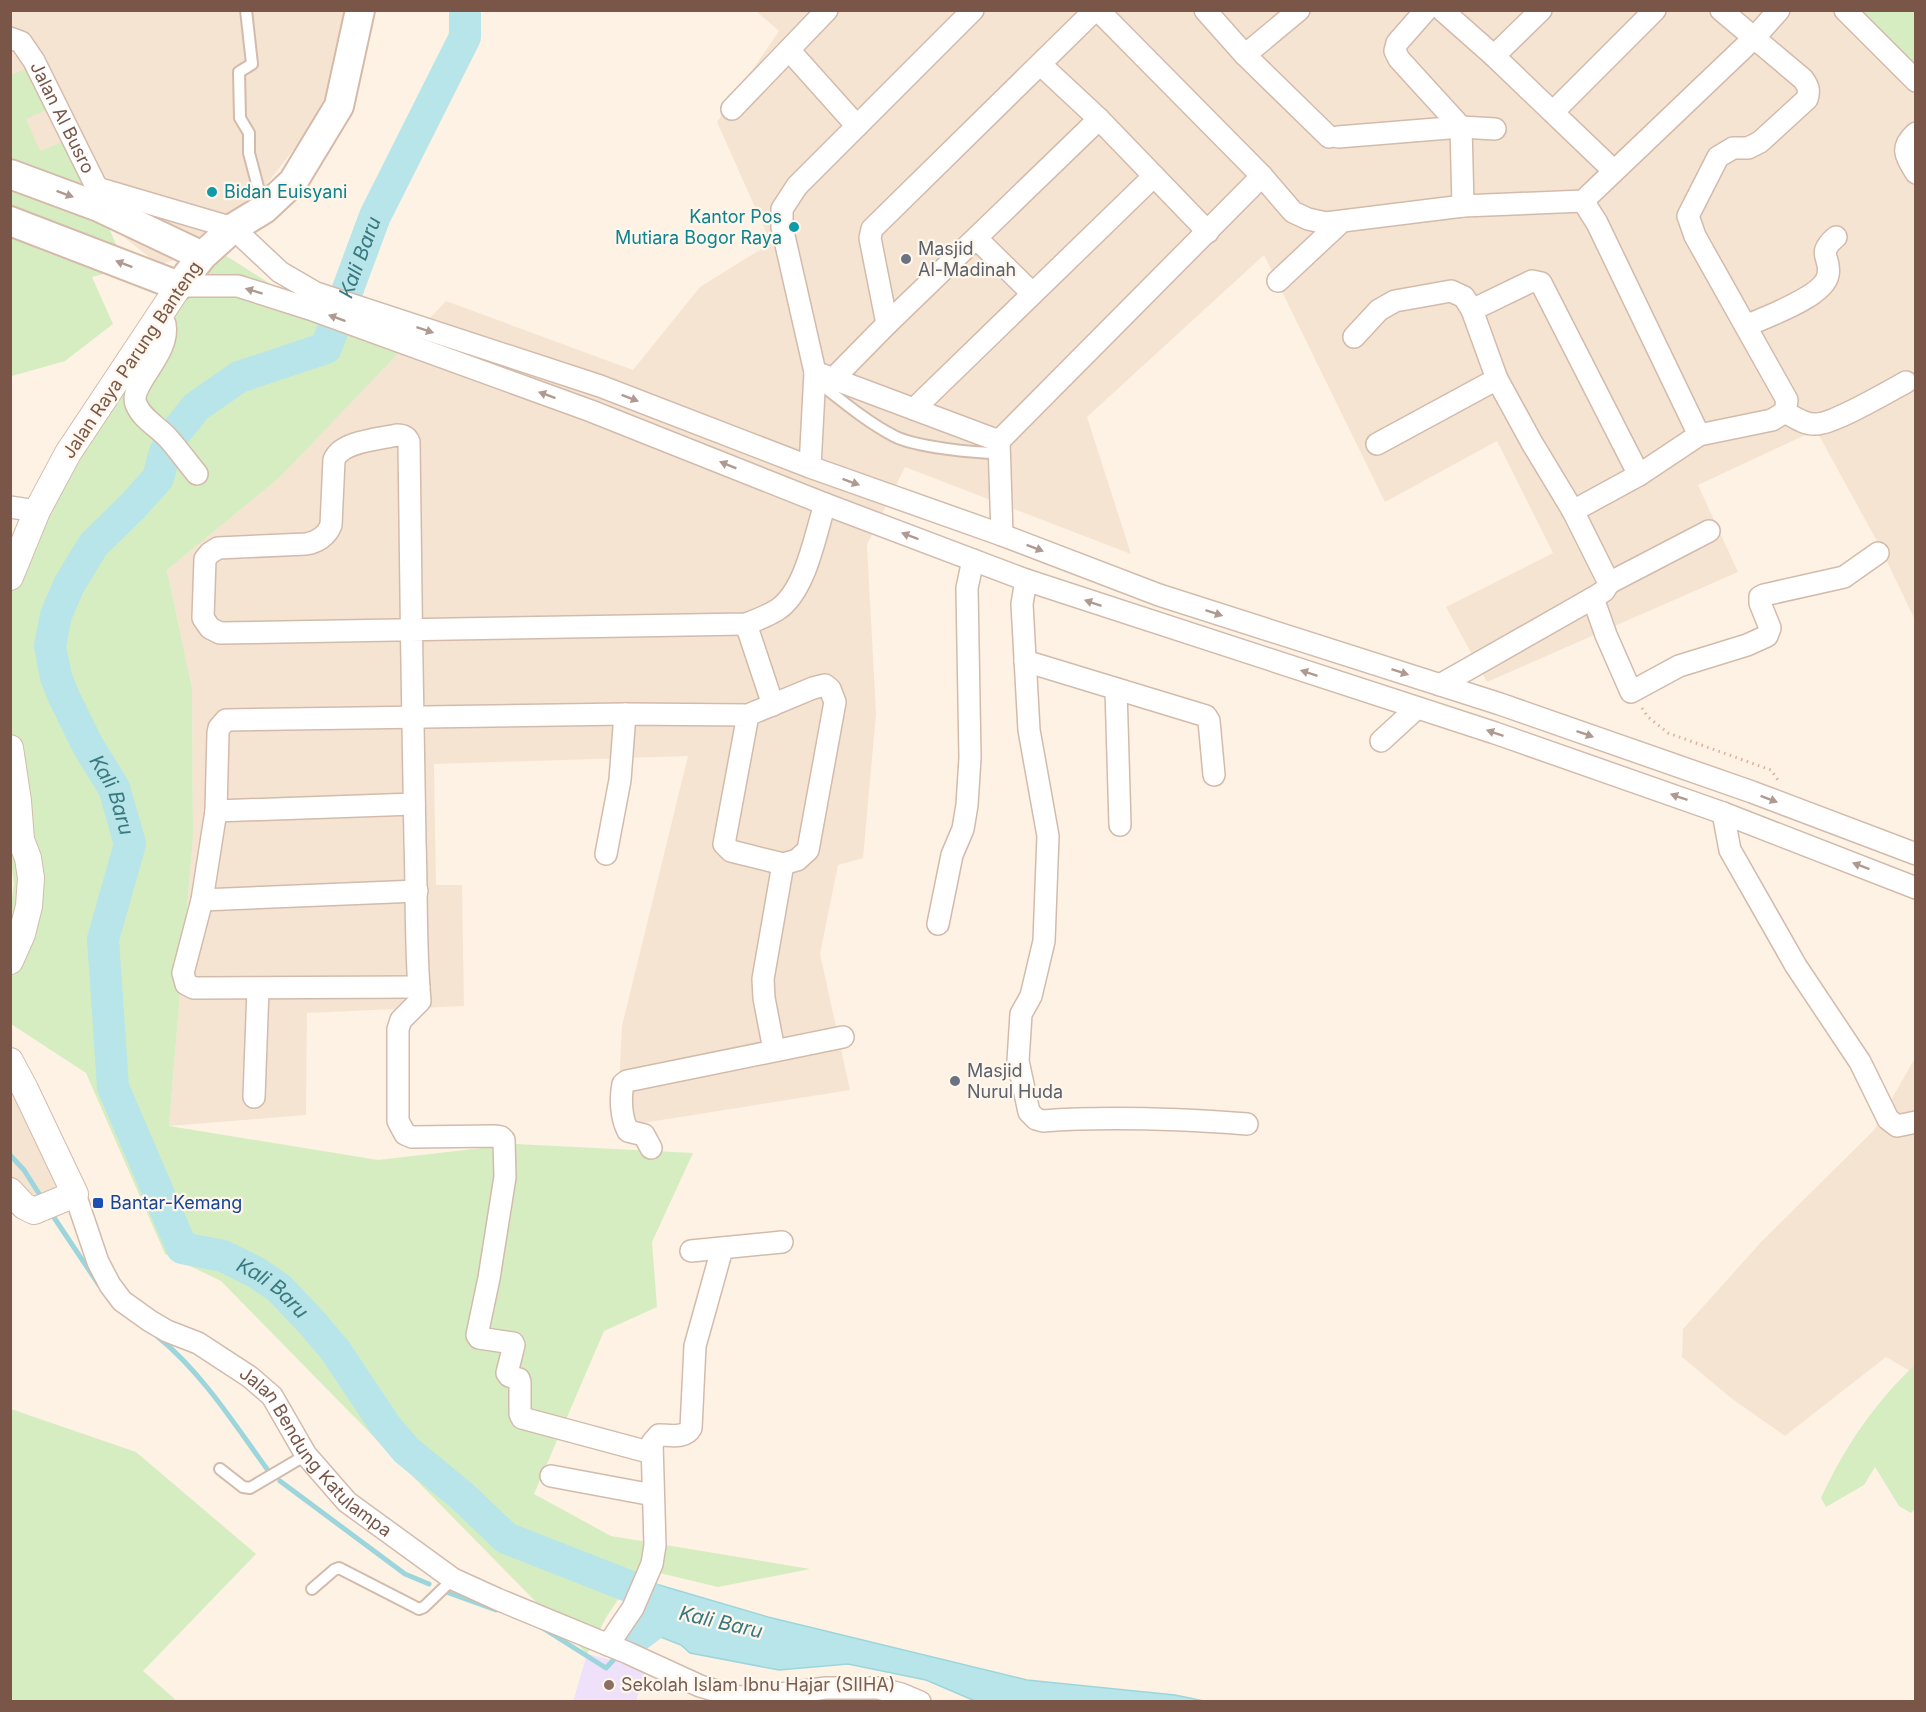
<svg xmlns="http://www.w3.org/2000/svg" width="1926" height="1712" viewBox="0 0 1926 1712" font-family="Inter,sans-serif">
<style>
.residential{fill:#f6e4d2}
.education{fill:#efe1fa}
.green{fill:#d6edc1}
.water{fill:#b7e5e9;stroke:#9cd6dc;stroke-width:1.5}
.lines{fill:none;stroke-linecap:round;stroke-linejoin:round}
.stream{stroke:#9cd6dc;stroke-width:5}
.river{stroke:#b7e5e9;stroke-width:32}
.service-casing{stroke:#d3bbac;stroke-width:14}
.minor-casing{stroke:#d3bbac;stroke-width:24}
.tertiary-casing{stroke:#d3bbac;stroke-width:28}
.secondary-casing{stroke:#d6baa9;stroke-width:32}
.path{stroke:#dbb19c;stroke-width:3;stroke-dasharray:1.5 4.5;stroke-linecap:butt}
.service{stroke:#fff;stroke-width:10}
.minor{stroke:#fff;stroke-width:21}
.tertiary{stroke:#fff;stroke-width:26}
.secondary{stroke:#fff;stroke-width:28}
.oneway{fill:#af9a91}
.culture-dot{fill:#0f9aa8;stroke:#fff6ec;stroke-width:2}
.worship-dot{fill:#6b7280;stroke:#fff6ec;stroke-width:2}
.transit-dot{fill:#1a4fb4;stroke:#fff6ec;stroke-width:2}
.education-dot{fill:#8d6e63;stroke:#fff6ec;stroke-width:2}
.labels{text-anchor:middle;stroke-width:4.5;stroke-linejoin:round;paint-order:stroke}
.street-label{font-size:18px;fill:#795647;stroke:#fff6ec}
.culture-label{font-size:18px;fill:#0d838f;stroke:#fff6ec;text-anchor:start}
.worship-label{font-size:18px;fill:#5b616d;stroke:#fff6ec;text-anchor:start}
.transit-label{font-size:18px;fill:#164399;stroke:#fff6ec;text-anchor:start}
.education-label{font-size:18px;fill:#785e54;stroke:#fff6ec;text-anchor:start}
.water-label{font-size:20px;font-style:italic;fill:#3a787f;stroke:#fff6ec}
</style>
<rect width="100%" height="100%" fill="#fef2e4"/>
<path class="residential" d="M10,11H344L326,95L308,131L251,204L219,221L199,239L180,258L159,265L11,147Z
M756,11H1842L1915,81V620L1878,543L1816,430L1698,485L1738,572L1487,682L1446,607L1553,553L1497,441L1385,502L1264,255L1087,417L1131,554L905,467L867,545L876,714L863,858L838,865L820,954L850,1090L617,1127L622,1026L688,756L434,764L436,885H462L464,1006L307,1013L306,1115L169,1126L193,837L192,688L167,570L279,478L446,301L633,370L700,287L771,243L717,122L779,31Z
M10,1056L69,1185L33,1202L11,1179Z
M1915,1058V1374L1886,1357L1785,1436L1731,1398L1682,1357L1683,1329L1762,1241L1874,1130Z"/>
<path class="education" d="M587,1654L646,1668L636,1701L573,1702Z"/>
<path class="green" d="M1843,11H1915V81Z
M33,66L51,108L26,119L40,151L71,138L126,268L92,277L113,324L65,361L12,376L11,75Z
M212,247L310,309L405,346L279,478L167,570L192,688L193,837L169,1126L378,1160L516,1144L693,1153L652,1242L657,1307L604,1331L534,1494L611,1536L810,1569L718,1587L639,1568L607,1616L587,1654L221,1281L165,1254L86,1073L11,1024L10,912L14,884L11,862V578L38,509Z
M1915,1365V1509L1911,1513L1899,1506L1875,1467L1864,1485L1826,1507L1821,1498C1844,1448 1875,1402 1915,1365Z
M11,1409L136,1452L256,1554L143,1671L177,1701H11Z"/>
<path class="water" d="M649,1582L768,1617L1027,1680L1175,1695L1204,1701H975L926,1680L848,1664L779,1670L690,1653L681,1645L645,1631L637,1609Z"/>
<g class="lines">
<path class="stream" d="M10,1155L24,1170L43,1200
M51,1213L99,1285
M158,1337C202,1373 233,1422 267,1469
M280,1481L405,1574L429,1584
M449,1593L496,1610
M541,1627L606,1668L619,1654"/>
<g class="river">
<path id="s1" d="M176,432L196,407L239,377L326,348L375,216L465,37V10"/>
<path id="s2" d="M165,452L158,478L133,506L94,544L84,560L69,585L56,615L50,646L56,677L64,697L88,746L114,788L130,844L103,939L113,1087L182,1248L223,1256L257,1273L279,1288L313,1324L335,1350L385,1425L406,1450L462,1496L506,1538L631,1587L666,1608"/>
<path d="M632,1640L671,1611"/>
</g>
<defs>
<path id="service" d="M246,10L252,64L239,72L240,118L249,133V153L263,206
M814,379C840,399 865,421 894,436C915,447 974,453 999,453
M220,1469L243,1487L250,1488L306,1455
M312,1589L334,1570L339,1568L419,1609L424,1607L453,1579"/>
<g id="minor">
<path d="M1098,10L1262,176L1293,212L1308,219L1326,223L1463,206L1583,201L1755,37L1779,10"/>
<path d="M1205,10L1245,55L1329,137"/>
<path d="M1426,10L1397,43L1395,51L1399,59L1461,127L1463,206"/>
<path d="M1442,10L1494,56L1614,171"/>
<path d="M1845,10L1916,81"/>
<path id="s3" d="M10,38L21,42L34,61L97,188L99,200"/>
<path d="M789,50L857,126"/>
<path d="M1245,55L1299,10"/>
<path d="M1494,56L1541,10"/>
<path d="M1041,65L1099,119L1208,232"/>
<path d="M732,109L827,10"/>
<path d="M1553,112L1655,10"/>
<path d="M1916,133C1899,148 1906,156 1916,173"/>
<path d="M1338,137L1461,127L1495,129"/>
<path d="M97,188L233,228L280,272L316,293L600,386L810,467L1002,535L1159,595L1500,704L1752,792L1916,854"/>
<path d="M977,239L1032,293"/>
<path d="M1278,281L1341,222"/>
<path d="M179,286H238L310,309L591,411L825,504L1026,580L1495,733L1723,813L1916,888"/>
<path d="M1472,310L1532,281L1541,283L1639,475"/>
<path d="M156,319L165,324C171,354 128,385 136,404C142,419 157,426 168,438C178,449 187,462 197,474"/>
<path d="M887,324L870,238L872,229L1095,10"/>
<path d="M1746,326C1765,317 1824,297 1828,275C1832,257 1815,255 1836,237"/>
<path d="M1354,337L1379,310L1395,301L1451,291L1464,297L1472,310L1497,379L1532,443L1573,511L1609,583L1604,591L1593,598L1440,685"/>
<path d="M815,372L999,441L1262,176"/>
<path d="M833,379L887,324L1099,119"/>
<path d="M914,409L1154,176"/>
<path d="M1785,412C1794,417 1805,425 1816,424C1833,424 1888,392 1906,382"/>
<path d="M1699,435L1772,420L1785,412L1787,400L1695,236L1688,216L1718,157L1733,148H1748L1760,142L1807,99C1810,90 1808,86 1803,79L1721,10"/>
<path d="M999,441L1002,535"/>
<path d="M1377,444L1497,379"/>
<path d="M810,467L815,372L782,227V209L797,186L973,10"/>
<path d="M10,507L37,511"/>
<path d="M1573,511L1639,475L1699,435L1597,223L1583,201"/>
<path d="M1026,580L1022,604L1029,730L1048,836L1044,941L1031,996L1021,1014L1018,1061L1029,1112L1036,1119L1043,1121C1112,1116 1179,1119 1247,1124"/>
<path d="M1609,583L1709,531"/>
<path d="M1593,598L1606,635L1631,692L1679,666L1747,645L1767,636L1770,628L1760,603V597L1764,595L1844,577L1878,553"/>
<path d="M746,624L773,705"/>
<path d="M1025,661L1206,716L1209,721L1214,775"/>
<path d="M1116,689L1120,825"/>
<path d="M1381,741L1417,708"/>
<path d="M216,811L414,804"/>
<path d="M1723,813L1730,850L1796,966L1860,1062L1888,1119L1897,1126L1916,1122"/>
<path d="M606,854L620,780L625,714"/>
<path d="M202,900L417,891"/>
<path d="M938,924L952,855L963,829L967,805L970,758L967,588L973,560"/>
<path d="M419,987L194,988L186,984L183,973L202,900L216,811L218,733L219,728L226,720L625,714L748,715L813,688L825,685L830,689L835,702L808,850L797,860L783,864L731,851L724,844L748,715"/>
<path d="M774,1050L764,998L763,979L783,864"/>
<path d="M254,1097L258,989"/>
<path d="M651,1148L644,1135L628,1131C621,1118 620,1099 623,1084L627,1081L843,1037"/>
<path id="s4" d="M75,1194L98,1262L110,1285L122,1301L150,1321L167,1331L198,1343L250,1377L272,1396L306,1455L347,1502L453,1579L497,1599L628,1653L700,1686L737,1697L773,1695L826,1688H878L901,1694L920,1702"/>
<path d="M691,1251L782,1242"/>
<path d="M652,1453L522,1418L520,1414V1382L519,1379L509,1376L507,1373L514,1345L513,1343L479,1338L477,1335L489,1278L505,1177L504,1140L501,1137L494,1136L412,1137L405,1134L398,1121V1029L401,1020L420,1001C415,948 417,894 415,842C412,709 411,575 409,442C407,437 403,435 397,435C380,439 341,441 334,460L331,525C327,536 317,542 306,544L218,548L210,553L205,559L203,618L210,628L220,633L746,624C757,620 767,616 777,610C806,591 815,535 825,504"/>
<path d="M551,1476L653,1495"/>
<path d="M608,1645L633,1608L652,1564L655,1545L652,1443L659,1435C670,1435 685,1439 691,1428L695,1346L722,1249"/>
</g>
<path id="tertiary" d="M10,577L37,511L68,453L179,286
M10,748L18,801L21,840L28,858L31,878L29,906L22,934L10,961
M10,1061L25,1089L75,1194L34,1211L24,1206L10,1191"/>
<path id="secondary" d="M10,174L99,207L202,256
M10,221L179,286L202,256L233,228L264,209L293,182L339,106L360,10"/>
</defs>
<use href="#service" class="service-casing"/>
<use href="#minor" class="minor-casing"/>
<use href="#tertiary" class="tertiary-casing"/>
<use href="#secondary" class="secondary-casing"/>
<path class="path" d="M1642,708L1648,717L1668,733L1771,770L1780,783"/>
<use href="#service" class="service"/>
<use href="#minor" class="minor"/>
<use href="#tertiary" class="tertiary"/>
<use href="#secondary" class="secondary"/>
</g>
<defs><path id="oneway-solid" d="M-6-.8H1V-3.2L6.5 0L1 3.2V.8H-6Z" transform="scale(1.5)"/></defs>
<g class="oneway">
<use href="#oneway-solid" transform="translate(65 194) rotate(20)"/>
<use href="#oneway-solid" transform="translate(124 264) rotate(-159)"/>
<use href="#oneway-solid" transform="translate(254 291) rotate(-163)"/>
<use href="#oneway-solid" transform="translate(337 318) rotate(-160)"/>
<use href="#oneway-solid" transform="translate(425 330) rotate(18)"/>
<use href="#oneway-solid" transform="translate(547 395) rotate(-160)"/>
<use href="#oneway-solid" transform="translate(630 398) rotate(21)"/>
<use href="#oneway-solid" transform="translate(728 465) rotate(-158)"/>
<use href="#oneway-solid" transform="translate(851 482) rotate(20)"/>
<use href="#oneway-solid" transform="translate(910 536) rotate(-159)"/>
<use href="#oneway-solid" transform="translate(1035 548) rotate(21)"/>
<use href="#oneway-solid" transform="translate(1093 603) rotate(-161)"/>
<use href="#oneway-solid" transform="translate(1214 613) rotate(18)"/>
<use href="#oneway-solid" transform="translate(1400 672) rotate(18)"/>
<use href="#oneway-solid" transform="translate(1309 673) rotate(-162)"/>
<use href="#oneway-solid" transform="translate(1495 733) rotate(-161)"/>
<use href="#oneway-solid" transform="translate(1585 734) rotate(19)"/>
<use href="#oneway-solid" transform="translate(1679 797) rotate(-161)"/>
<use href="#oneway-solid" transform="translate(1769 799) rotate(21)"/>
<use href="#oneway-solid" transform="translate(1861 866) rotate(-159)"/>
</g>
<g class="culture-dot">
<circle cx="212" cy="192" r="6"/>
<circle cx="794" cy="227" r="6"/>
</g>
<g class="worship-dot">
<circle cx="906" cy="259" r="6"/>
<circle cx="955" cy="1081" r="6"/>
</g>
<rect class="transit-dot" x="92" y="1197" width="12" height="12" rx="3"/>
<circle class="education-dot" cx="609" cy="1685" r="6"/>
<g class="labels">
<g class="street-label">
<text dy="6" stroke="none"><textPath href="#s3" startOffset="98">Jalan Al Busro</textPath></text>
<text transform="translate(132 360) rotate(-56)" y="6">Jalan Raya Parung Banteng</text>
<text dy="6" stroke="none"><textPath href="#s4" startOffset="368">Jalan Bendung Katulampa</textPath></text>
</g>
<g class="culture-label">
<text x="224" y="198">Bidan Euisyani</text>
<text x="782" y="223" text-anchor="end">Kantor Pos<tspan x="782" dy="21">Mutiara Bogor Raya</tspan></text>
</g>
<g class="worship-label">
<text x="918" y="255">Masjid<tspan x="918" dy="21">Al-Madinah</tspan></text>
<text x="967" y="1077">Masjid<tspan x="967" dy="21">Nurul Huda</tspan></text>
</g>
<g class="transit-label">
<text x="110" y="1209">Bantar-Kemang</text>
</g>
<g class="education-label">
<text x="621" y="1691">Sekolah Islam Ibnu Hajar (SIIHA)</text>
</g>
<g class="water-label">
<text dy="7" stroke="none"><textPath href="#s1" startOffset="273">Kali Baru</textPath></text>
<text dy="7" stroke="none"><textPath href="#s2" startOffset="394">Kali Baru</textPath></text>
<text dy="7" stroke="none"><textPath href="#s2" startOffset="970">Kali Baru</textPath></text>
<text transform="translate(721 1622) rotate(13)" y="7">Kali Baru</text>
</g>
</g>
<rect width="1926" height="1712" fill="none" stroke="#795647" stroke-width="24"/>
</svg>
